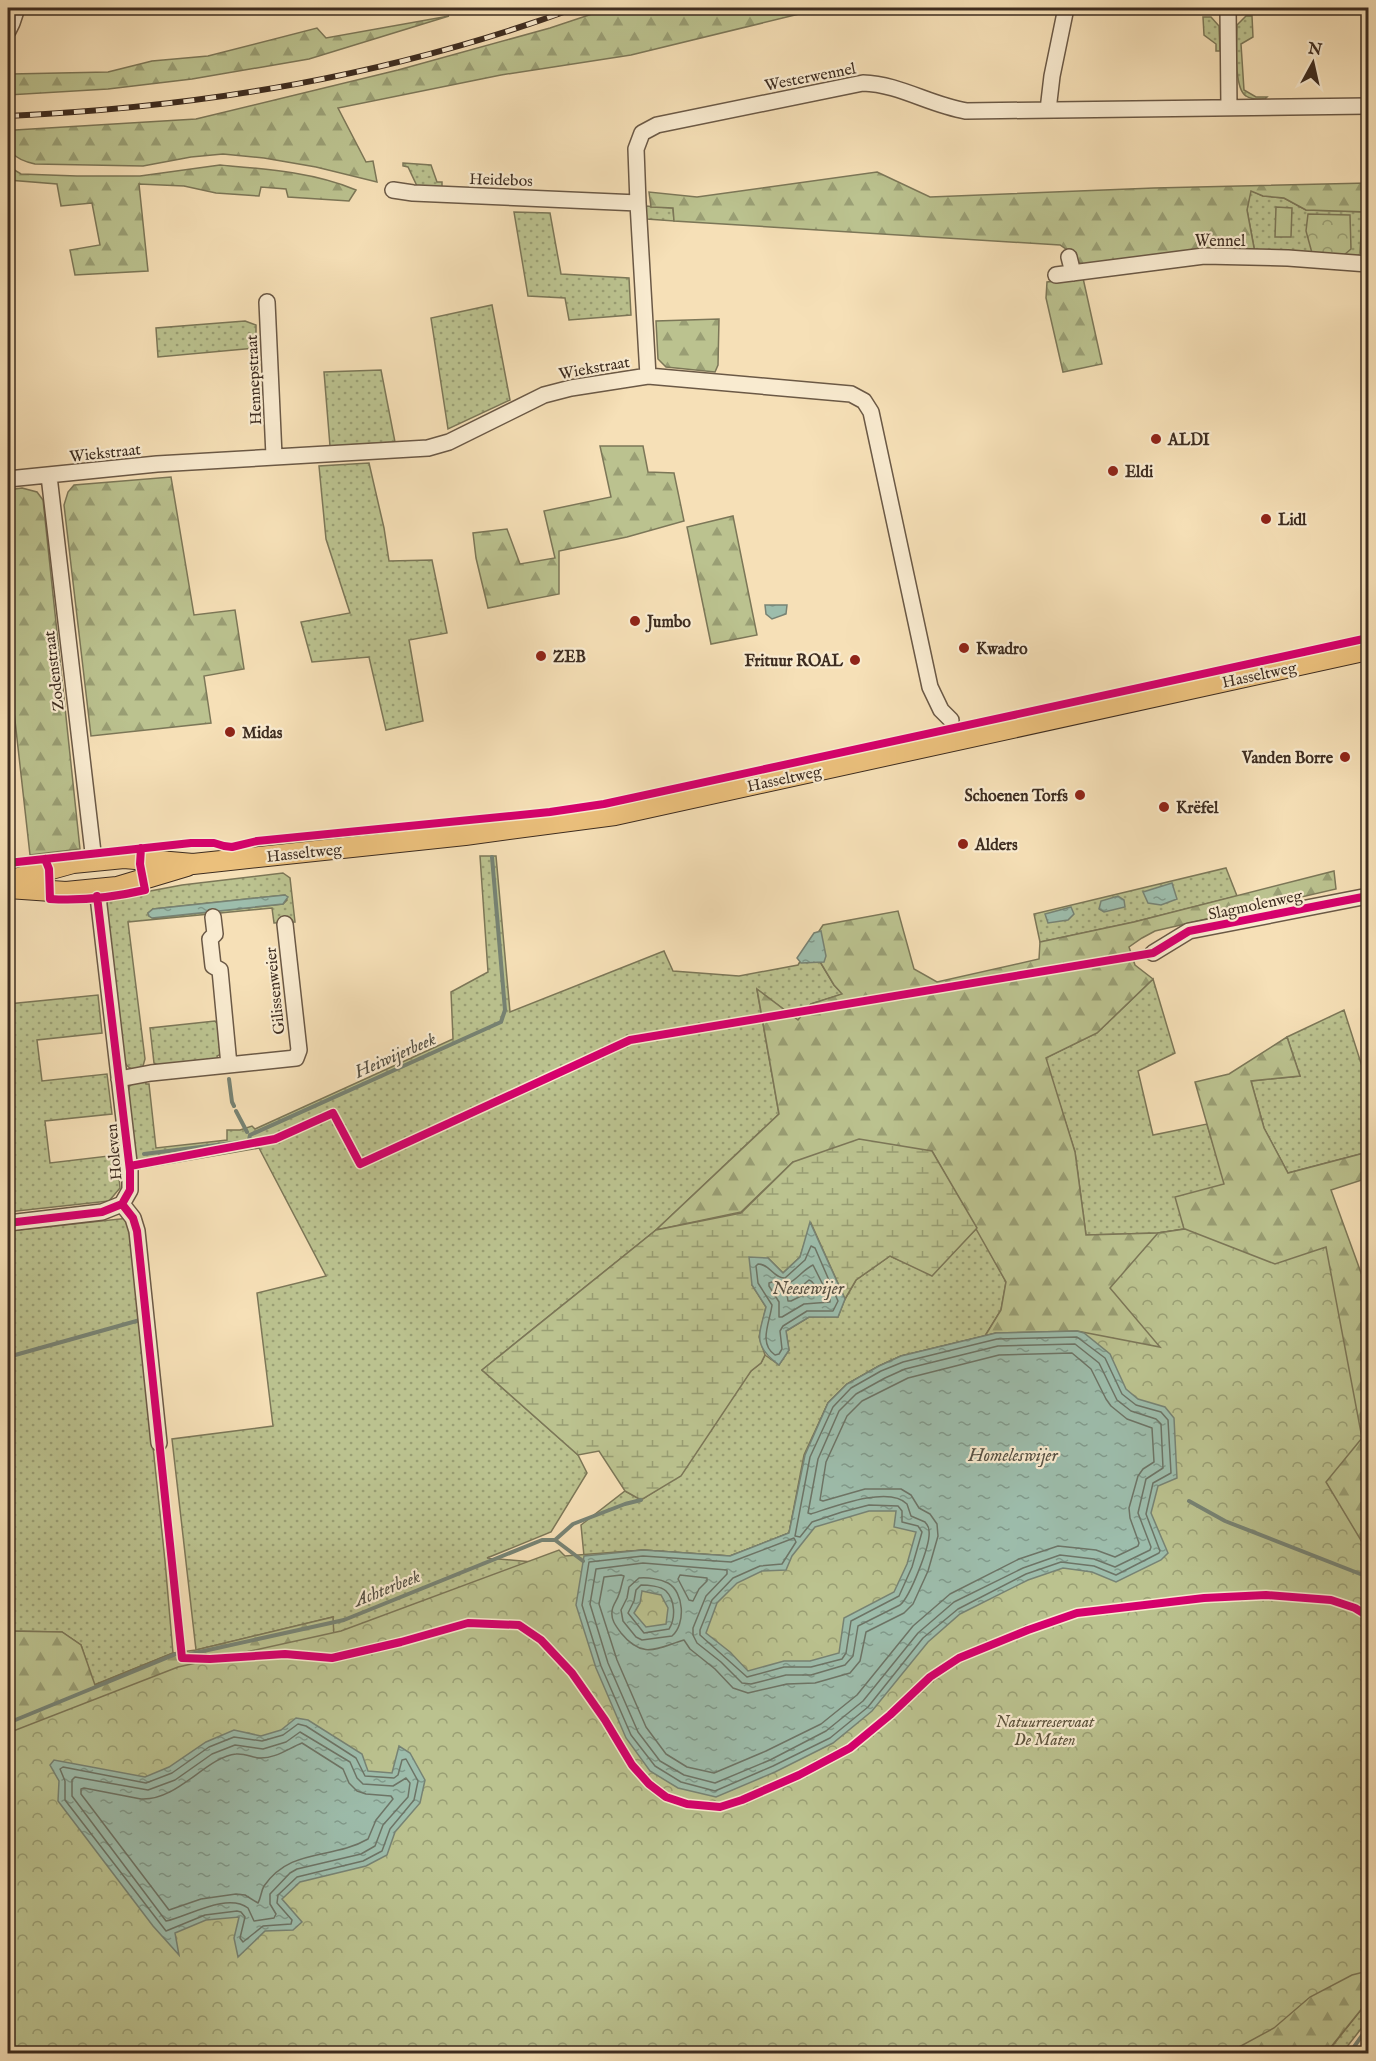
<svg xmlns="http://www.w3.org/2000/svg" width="1376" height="2061" viewBox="0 0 1376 2061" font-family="'IM FELL English',serif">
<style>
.grass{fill:url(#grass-dots);stroke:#7c7758;stroke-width:1.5;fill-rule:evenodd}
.forest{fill:url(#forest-firs);stroke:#7c7758;stroke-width:1.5}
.wetland{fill:url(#wetland-marsh);stroke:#7c7758;stroke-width:1.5}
.park{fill:url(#park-crowns);stroke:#7c7758;stroke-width:1.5}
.pitch{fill:#bbc28f;stroke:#7c7758;stroke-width:1.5}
.water{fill:url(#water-ripples);stroke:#778374;stroke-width:1.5;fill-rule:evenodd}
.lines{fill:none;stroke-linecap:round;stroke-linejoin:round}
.shore{stroke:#6d7466;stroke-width:1.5}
.stream{stroke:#778374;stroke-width:4}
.minor-casing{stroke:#6b5946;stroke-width:18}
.major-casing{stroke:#3d2c20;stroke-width:22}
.minor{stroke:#f9ebd0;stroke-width:15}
.major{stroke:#ebc07c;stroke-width:20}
.rail-casing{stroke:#3d2c20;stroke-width:6}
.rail{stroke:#f9ebd0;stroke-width:4;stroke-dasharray:11;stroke-linecap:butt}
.cycleway-casing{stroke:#f9ebd0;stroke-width:11}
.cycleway{stroke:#d6006c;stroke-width:8}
.poi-dot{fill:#8f2418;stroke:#f9ebd0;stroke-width:2}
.labels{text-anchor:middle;stroke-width:4.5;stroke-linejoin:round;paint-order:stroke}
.street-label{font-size:16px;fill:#3d2c20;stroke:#f9ebd0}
.poi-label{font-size:16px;font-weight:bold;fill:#3d2c20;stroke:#f9ebd0;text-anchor:start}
.park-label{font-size:16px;font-style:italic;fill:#5c523c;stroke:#f9ebd0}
.water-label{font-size:18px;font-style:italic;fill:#555043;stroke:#f9ebd0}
</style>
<defs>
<pattern id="grass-dots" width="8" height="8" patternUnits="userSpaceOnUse" patternTransform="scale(1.5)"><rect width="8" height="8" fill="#bbc28f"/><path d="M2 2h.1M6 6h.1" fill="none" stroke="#999e74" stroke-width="1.8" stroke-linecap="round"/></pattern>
<pattern id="forest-firs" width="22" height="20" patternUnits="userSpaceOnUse" patternTransform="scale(1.5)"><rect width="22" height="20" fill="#bbc28f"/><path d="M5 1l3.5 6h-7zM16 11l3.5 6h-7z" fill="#999e74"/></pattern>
<pattern id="wetland-marsh" width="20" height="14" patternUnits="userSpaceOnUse" patternTransform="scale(1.5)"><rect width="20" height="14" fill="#bbc28f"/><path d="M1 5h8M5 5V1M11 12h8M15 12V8" fill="none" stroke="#999e74"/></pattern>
<pattern id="park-crowns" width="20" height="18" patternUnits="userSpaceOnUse" patternTransform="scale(1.5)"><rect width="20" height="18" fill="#bbc28f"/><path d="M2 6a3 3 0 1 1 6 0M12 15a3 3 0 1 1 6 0" fill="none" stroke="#999e74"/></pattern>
<pattern id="water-ripples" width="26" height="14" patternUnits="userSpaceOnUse" patternTransform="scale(1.5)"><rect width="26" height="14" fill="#9dbdac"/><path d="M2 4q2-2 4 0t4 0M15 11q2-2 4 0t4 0" fill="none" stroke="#819a8c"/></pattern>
</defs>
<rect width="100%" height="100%" fill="#f6e0b7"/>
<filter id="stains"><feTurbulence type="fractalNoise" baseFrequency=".00333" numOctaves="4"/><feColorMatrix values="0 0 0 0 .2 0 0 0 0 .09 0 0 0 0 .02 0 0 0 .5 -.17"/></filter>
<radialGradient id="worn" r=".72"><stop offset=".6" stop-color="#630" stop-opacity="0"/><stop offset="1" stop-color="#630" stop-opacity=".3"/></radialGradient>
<path class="grass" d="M1246,16H1252L1253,37L1241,44L1244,90L1256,97H1267L1265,99C1259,99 1252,100 1246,96C1233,88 1237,40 1237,25Z
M1203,17H1211L1219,26L1220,51H1216V44L1204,35Z
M403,163L431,165L437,182H442V187L417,186L408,167L403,166Z
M1250,190L1263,196L1284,198L1306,210L1368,212V219H1362L1361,253H1368V262L1255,253L1247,210Z
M645,206L673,208L674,221L647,219Z
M514,212L550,213L561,274L629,278L631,315L569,320L565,298L528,296Z
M492,305L510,400L448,429L431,318Z
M245,321L256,325V348L158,357L156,328Z
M381,370L395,442L330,446L324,372Z
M369,463L384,528L389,561L432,560L447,633L409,640L423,721L386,730L369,657L312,662L301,622L350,613L326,539L319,466Z
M480,856H496L510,1012L664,951L673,971L739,976L798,965L810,945L834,985L843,994L811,1004L798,1020L757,990L779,1114L656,1230L482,1370L578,1455L587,1473L551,1532L487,1558L544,1563L324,1674L333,1617L196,1650L172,1439L273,1426L257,1293L326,1276L259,1148L138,1169L133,1150L127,1093C129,1082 136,1082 145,1079L146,1084H149L156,1148L227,1140V1130H240L252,1126L255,1129L453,1039L451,992L488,972Z
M1226,868L1237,896L1134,922L1040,942L1034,914Z
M283,873L290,878L295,922L274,923L272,908L128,922L145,1059L143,1066L137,1070C129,1069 126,1066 123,1059L106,908L108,899L182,885ZM285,895L287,900L283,904L153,918L149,916L148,913L153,909Z
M1153,979L1175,1053L1138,1071L1153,1135L1207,1124L1225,1184L1185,1229L1158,1233L1086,1235L1075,1152L1045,1058L1097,1033Z
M98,995L102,1033L37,1040L42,1081L107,1074L112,1114L45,1121L50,1163L117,1155L120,1188L109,1201L8,1212V1004Z
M1344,1010L1368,1085V1152L1288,1173L1264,1128L1251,1081L1300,1076L1287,1037Z
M215,1021L222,1029L221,1054L217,1056L219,1061L162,1067L154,1063L150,1028Z
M129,1218L165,1561L173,1653L94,1685L81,1645L62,1632L8,1631V1231Z
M977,1228L1006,1282L1001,1310L985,1336L901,1356L879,1366L847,1384L828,1403L805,1455L789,1533L730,1556L643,1550L584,1556L581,1525L625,1491L641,1500L657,1490L751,1371L761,1363L765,1355L779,1365L789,1350L786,1331L809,1317H838L845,1299L856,1280L890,1256L932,1275Z
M1368,2001V2020L1342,2053L1326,2054Z"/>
<path class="forest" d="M610,8H824L631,55L501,75L338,108L366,162L373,161L377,182L316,167L264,158L223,154L191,157L143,166L35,164C12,159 7,151 8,129L15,130L196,119L398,70L550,28Z
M449,16L309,59L192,79L108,89L8,95V78L11,74L108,72L152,61L208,56L317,28L326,38Z
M220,165C265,169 313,172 356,190L349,201L288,197L286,189L261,187L259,196L216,193L184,186L139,184L148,271L75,275L70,250L100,245L92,203L61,206L57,184L8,180V166L21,174L77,176H140Z
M877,172L930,197L1154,188L1368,183V212L1306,210L1284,198L1263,196L1251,191L1247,210L1255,253L1086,264L1077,263L1073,254L1060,245L674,221L673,208L651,207L649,192L697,197Z
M1083,278L1102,364L1063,372L1046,298L1047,282Z
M719,319L718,365L715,372L666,367L658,359L656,321Z
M600,446H643L648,472L674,473L684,521L627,537L559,551V594L488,608L476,558L473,533L507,529L520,564L555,558L544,511L611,497Z
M171,477L194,615L235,610L244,669L204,676L211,723L91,736L64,505L68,492L74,485Z
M22,488L37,492L43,500L80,849L30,855L8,658V490Z
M733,516L757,635L711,644L687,527Z
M1334,871L1336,889L1155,931L1142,938L1129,947L1135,965L1153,979L1097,1033L1046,1058L1075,1152L1086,1235L1158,1233L1184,1229L1175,1197L1224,1184L1195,1082L1229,1074L1287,1037L1300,1076L1251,1081L1264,1128L1288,1173L1368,1152V1178L1331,1190L1368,1292V1606L996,1333L985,1336L1001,1310L1006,1282L932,1151L793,1162L741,1212L656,1230L779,1114L757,989L798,1020L811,1004L842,994L834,985L810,945L823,925L898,911L914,969L937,982L1039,959L1040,942L1134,922Z
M333,1617L334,1638L8,1751V1631L62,1632L81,1645L95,1685L173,1653L196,1650Z
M1368,1836V2001L1326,2053L1158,2054Z"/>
<path class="wetland" d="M859,1139L932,1151L977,1228L932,1276L890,1256L856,1280L845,1299L811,1223L800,1257L783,1273L768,1258L752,1285L766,1307L759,1337L765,1355L761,1363L751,1371L681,1476L641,1500L625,1491L599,1451L578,1455L482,1370L656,1230L741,1213L793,1162Z"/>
<path class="park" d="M1308,214L1350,215L1351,249L1344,255L1312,253L1306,231Z
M1185,1229L1275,1264L1326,1247L1362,1438L1326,1482L1368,1552V1971L1352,1975L1310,1997L1274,2028L1228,2053L8,2054V1733L178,1667L341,1631L559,1550L565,1556L643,1550L730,1556L789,1533L804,1455L828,1403L847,1384L879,1366L901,1356L996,1333L1077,1331L1160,1347L1110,1288L1158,1233Z"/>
<path class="pitch" d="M1276,207L1292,208L1291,237H1275Z
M1362,219H1368V253H1360Z"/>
<path class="water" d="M765,605H787L786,614L772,619L766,614Z
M1172,883L1177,899L1161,905L1148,903L1143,892Z
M285,895L288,897L283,904L152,918L149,916L148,913L153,909Z
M1118,896L1124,900L1125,907L1104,912L1099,909L1101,901Z
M1071,907L1074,914L1068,920L1048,923L1045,914Z
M821,931L826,956L824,962L801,963L797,958L814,933Z
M810,1222L845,1299L838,1317H809L786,1331L789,1350L779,1365C752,1345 759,1335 766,1307L752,1285L749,1257L768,1258L783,1273L800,1257Z
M1077,1331L1084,1333L1110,1354L1126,1389L1138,1399L1165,1407L1174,1418L1177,1478L1158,1486L1151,1513L1168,1553L1161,1560L1116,1582L1092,1572L1063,1568L1028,1580L960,1614L928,1642L872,1711L833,1743L775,1772L716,1797L678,1788L650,1771L626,1738L596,1668L576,1605L584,1556L643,1550L730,1556L789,1533L805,1455L828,1403L847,1384L879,1366L901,1356L996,1333ZM869,1511H896L894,1527L916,1532L907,1564L894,1592L844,1618L839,1653L810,1661H784L748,1671L730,1652L706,1633L717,1603L737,1583L762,1571L786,1570L792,1556L815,1527ZM642,1591L661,1595L668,1608L666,1624L646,1627L634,1613L640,1603Z
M296,1718L308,1720L362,1754L368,1771L392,1773L399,1746L410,1753L425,1780L420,1803L395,1832L387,1855L366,1866L300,1882L282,1899L302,1922L293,1930L265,1931L238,1957L234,1938L239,1917L206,1920L175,1933L179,1955L153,1926L58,1801L59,1781L50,1765L54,1760L145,1777L169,1767L206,1742L234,1730L261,1736L281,1730Z"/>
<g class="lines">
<path class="shore" d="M811,1246L815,1248L838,1301L833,1311H807L783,1326L780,1331L782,1349L779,1354L775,1355C758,1343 770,1322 772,1305L758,1283L756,1266L758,1264C770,1264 773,1278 785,1278L805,1260Z
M813,1265L830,1299V1302L804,1304L782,1317H779V1302L769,1286V1283L772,1282C791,1292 798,1272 813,1265Z
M809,1280C813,1281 817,1289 815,1293L801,1296L791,1301H788L787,1295L796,1291Z
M1077,1337L1105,1358L1122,1394L1136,1405L1161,1412L1168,1420L1171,1473L1153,1483L1146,1514L1160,1551L1159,1553L1116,1575L1094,1566L1061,1562L1026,1574L958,1609L923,1638L868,1707L830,1738L773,1766L715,1791L681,1782L655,1766L631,1735L601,1666L582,1605L589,1562L643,1556L731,1562L794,1538L796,1542L782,1564L760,1566L733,1578L712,1600L700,1630V1635L747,1677L784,1667H811L842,1659L846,1653L851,1621L899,1596L912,1567L922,1532L918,1526L902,1522V1511L898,1506L869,1505L842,1512L812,1522L800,1537L795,1536L810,1457L833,1407L851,1388L881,1371L903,1362L997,1339Z
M1075,1344L1099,1363L1117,1400L1131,1411L1156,1419L1161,1424L1163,1468L1146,1479L1138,1513L1151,1547L1150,1550L1115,1567L1094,1559L1060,1555L1023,1568L954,1602L918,1633L863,1701L826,1731L770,1760L715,1783L684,1775L660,1761L638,1732L608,1663L590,1604L596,1569L643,1563L727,1570V1574L706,1596L693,1628V1635L697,1643L721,1662L742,1683L751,1684L786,1675H811L845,1665L853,1656L858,1626L900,1605C910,1597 931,1544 929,1531C929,1526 928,1526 925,1522L911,1516L907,1504C889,1485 833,1507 811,1514L808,1513L818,1459L839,1411L856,1394L885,1378L905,1369L998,1346Z
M1072,1353L1091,1369L1106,1399L1111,1406L1127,1419L1152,1428L1154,1462L1143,1469L1138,1476L1129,1508L1130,1518L1139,1543L1138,1546L1115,1557L1096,1550L1058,1546L1019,1559L950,1594L913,1626L857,1695L821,1724L766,1751L714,1773L687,1767L666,1754L646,1727L617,1660L599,1604L604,1577L621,1575L624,1576C622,1582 621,1589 619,1594C617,1601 612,1605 612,1612C611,1620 616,1626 621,1633C643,1660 657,1648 684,1640L690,1649L715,1669L733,1688L748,1693L787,1684L815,1683L850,1673L860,1661L866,1632L904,1613L913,1604L928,1571L938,1536L937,1524L930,1514L919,1508L911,1495L901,1489H865L823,1501L820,1500L826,1462L847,1416L862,1401L908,1378L999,1355Z
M680,1575L707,1578V1581L699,1589L693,1601L689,1600L678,1579Z
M639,1578C647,1577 660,1579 668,1583C684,1592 686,1624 672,1636L642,1640L636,1637L623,1621L621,1610L627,1598L629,1587Z
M641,1585C647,1585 661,1586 666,1591C675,1600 676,1618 669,1629L644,1633L628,1613L634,1601L636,1590Z
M298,1724L306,1726L356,1758L365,1776L394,1778L398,1775L402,1760L406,1759L418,1781L414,1800L390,1829L382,1851L363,1861L297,1877L278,1895L277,1903L292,1920L291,1924L263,1926L243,1942L240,1938L245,1917L241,1912L237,1911L205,1915L166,1931L65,1800V1781L60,1769L63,1767L146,1783L172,1773L209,1747L234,1737L262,1741L283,1735Z
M300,1732L350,1762L357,1778L363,1784L393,1786L406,1778L410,1783L408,1797L383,1825L375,1846L361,1854L297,1869L290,1873L270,1894V1904L276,1914L274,1918L254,1921L248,1908C227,1892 187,1917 166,1921L72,1796V1780L75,1777L148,1790L175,1780L212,1754L235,1745L263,1749L286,1742Z
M302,1743L343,1769L349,1783L357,1791L366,1794L391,1796L393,1799L376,1820L368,1839C332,1860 291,1847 264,1886C261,1891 261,1898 258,1903L245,1895L236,1894L201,1899L169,1910L81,1794V1789L84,1788L141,1799C178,1801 206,1757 236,1754C243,1753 252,1757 259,1758C275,1759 289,1748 302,1743Z"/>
<path class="stream" d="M229,1079L232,1102L234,1106
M236,1111L247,1132
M144,1154L249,1141L250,1135L501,1022L505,1010L492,857
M8,1357L140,1320L139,1316
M1189,1501L1225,1521L1368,1577
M555,1540L573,1524L625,1504L641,1500
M190,1654L344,1620L542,1540H555L583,1561
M8,1723L176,1654
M1349,2054L1368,2027"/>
<defs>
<path id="minor" d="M1228,8L1229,108
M8,31L12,23L17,8
M1048,110L1052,76L1066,8
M393,190L413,193L638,203
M1069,257L1073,273
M1056,275L1204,256L1288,258L1368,264
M267,302L274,456
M648,376L638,203L636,149L642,133L657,125L863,83C899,84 930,105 966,111L1368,106
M49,476L94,861
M8,479L157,464L428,448L449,442L544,395L571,388L648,376L851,394L864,401L871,412L930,687L941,710L951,720
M97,888L130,1171V1190L122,1204
M213,917L215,934L210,939L213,966L220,970L229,1065
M1153,953L1189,931L1368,896
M119,1079L151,1073L296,1058L299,1050L285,924
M122,1204L133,1218L137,1231L159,1443
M8,1223L102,1212L122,1204"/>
<path id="major" d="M8,881L73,863L124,858L193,864L465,835L615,815L1368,650
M8,888L66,892L117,887L187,866"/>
</defs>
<use href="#minor" class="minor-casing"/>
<use href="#major" class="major-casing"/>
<use href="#minor" class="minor"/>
<use href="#major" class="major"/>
<defs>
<path id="rail" d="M8,116C204,107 390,76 575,8"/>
</defs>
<use href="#rail" class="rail-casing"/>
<use href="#rail" class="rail"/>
<defs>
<path id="cycleway" d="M45,859L49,869L50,899C81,901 115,897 145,890L140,864L141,848
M8,863L191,843H214L224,846L232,847L257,841L550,812L604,804L1368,638
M97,896L130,1171V1190L122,1204
M130,1166L275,1139L333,1113L360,1164L630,1040L1153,953L1189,931L1368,896
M122,1204L133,1218L137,1231L182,1658L210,1659L285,1654L332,1658L401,1642L468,1623L519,1625L541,1640L572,1673L605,1720L632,1765L649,1784L666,1797L687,1804L720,1807L742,1800L799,1775L850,1748L890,1715L930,1677L959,1658L1028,1630L1077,1613L1204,1598L1266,1595L1331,1600L1355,1608L1368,1616
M8,1223L102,1212L122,1204"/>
</defs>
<use href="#cycleway" class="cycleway-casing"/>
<use href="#cycleway" class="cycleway"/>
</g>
<g class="poi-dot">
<circle cx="1156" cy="439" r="6"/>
<circle cx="1113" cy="471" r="6"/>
<circle cx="1266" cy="519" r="6"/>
<circle cx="635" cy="621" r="6"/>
<circle cx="964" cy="648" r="6"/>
<circle cx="541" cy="656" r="6"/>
<circle cx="855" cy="660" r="6"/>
<circle cx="230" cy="732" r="6"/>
<circle cx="1345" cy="757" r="6"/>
<circle cx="1080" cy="795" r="6"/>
<circle cx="1164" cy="807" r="6"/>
<circle cx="963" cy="844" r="6"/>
</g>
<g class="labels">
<g class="street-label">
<text transform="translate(810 76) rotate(-11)" y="6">Westerwennel</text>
<text transform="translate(501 179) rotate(2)" y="6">Heidebos</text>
<text x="1220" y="246">Wennel</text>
<text transform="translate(594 367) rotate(-10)" y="6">Wiekstraat</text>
<text transform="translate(253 380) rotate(-93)" y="6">Hennepstraat</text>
<text transform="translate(105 452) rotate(-6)" y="6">Wiekstraat</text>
<text transform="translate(53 671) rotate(-97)" y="6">Zodenstraat</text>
<text transform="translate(1259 674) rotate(-12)" y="6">Hasseltweg</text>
<text transform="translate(784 778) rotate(-12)" y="6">Hasseltweg</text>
<text transform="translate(304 852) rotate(-6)" y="6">Hasseltweg</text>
<text transform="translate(1255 904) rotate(-12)" y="6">Slagmolenweg</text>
<text transform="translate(274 991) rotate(-96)" y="6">Gilissenweier</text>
<text transform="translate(113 1152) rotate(-95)" y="6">Holeven</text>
</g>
<g class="poi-label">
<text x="1168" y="445">ALDI</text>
<text x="1125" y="477">Eldi</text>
<text x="1278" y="525">Lidl</text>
<text x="647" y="627">Jumbo</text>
<text x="976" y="654">Kwadro</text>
<text x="553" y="662">ZEB</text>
<text x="843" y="666" text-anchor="end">Frituur ROAL</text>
<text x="242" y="738">Midas</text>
<text x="1333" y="763" text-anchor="end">Vanden Borre</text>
<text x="1068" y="801" text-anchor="end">Schoenen Torfs</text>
<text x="1176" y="813">Krëfel</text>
<text x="975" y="850">Alders</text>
</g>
<g class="park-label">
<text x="1045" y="1727">Natuurreservaat<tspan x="1045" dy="18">De Maten</tspan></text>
</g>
<g class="water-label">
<text transform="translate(395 1055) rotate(-24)" y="6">Heiwijerbeek</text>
<text x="808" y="1294">Neesewijer</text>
<text x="1013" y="1461">Homeleswijer</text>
<text transform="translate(387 1588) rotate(-22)" y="6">Achterbeek</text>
</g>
</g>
<rect width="1376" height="2061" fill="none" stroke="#f6e0b7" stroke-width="30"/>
<rect x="9" y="9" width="1358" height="2043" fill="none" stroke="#3d2c20" stroke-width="3"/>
<rect x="15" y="15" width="1346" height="2031" fill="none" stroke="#3d2c20" stroke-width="1.5"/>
<g transform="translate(1313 63) rotate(8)" stroke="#f9ebd0" stroke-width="4.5" paint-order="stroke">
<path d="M0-4.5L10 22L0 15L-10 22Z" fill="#3d2c20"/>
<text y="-9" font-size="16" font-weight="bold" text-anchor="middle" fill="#3d2c20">N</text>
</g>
<rect width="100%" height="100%" filter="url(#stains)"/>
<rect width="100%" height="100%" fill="url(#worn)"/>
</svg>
